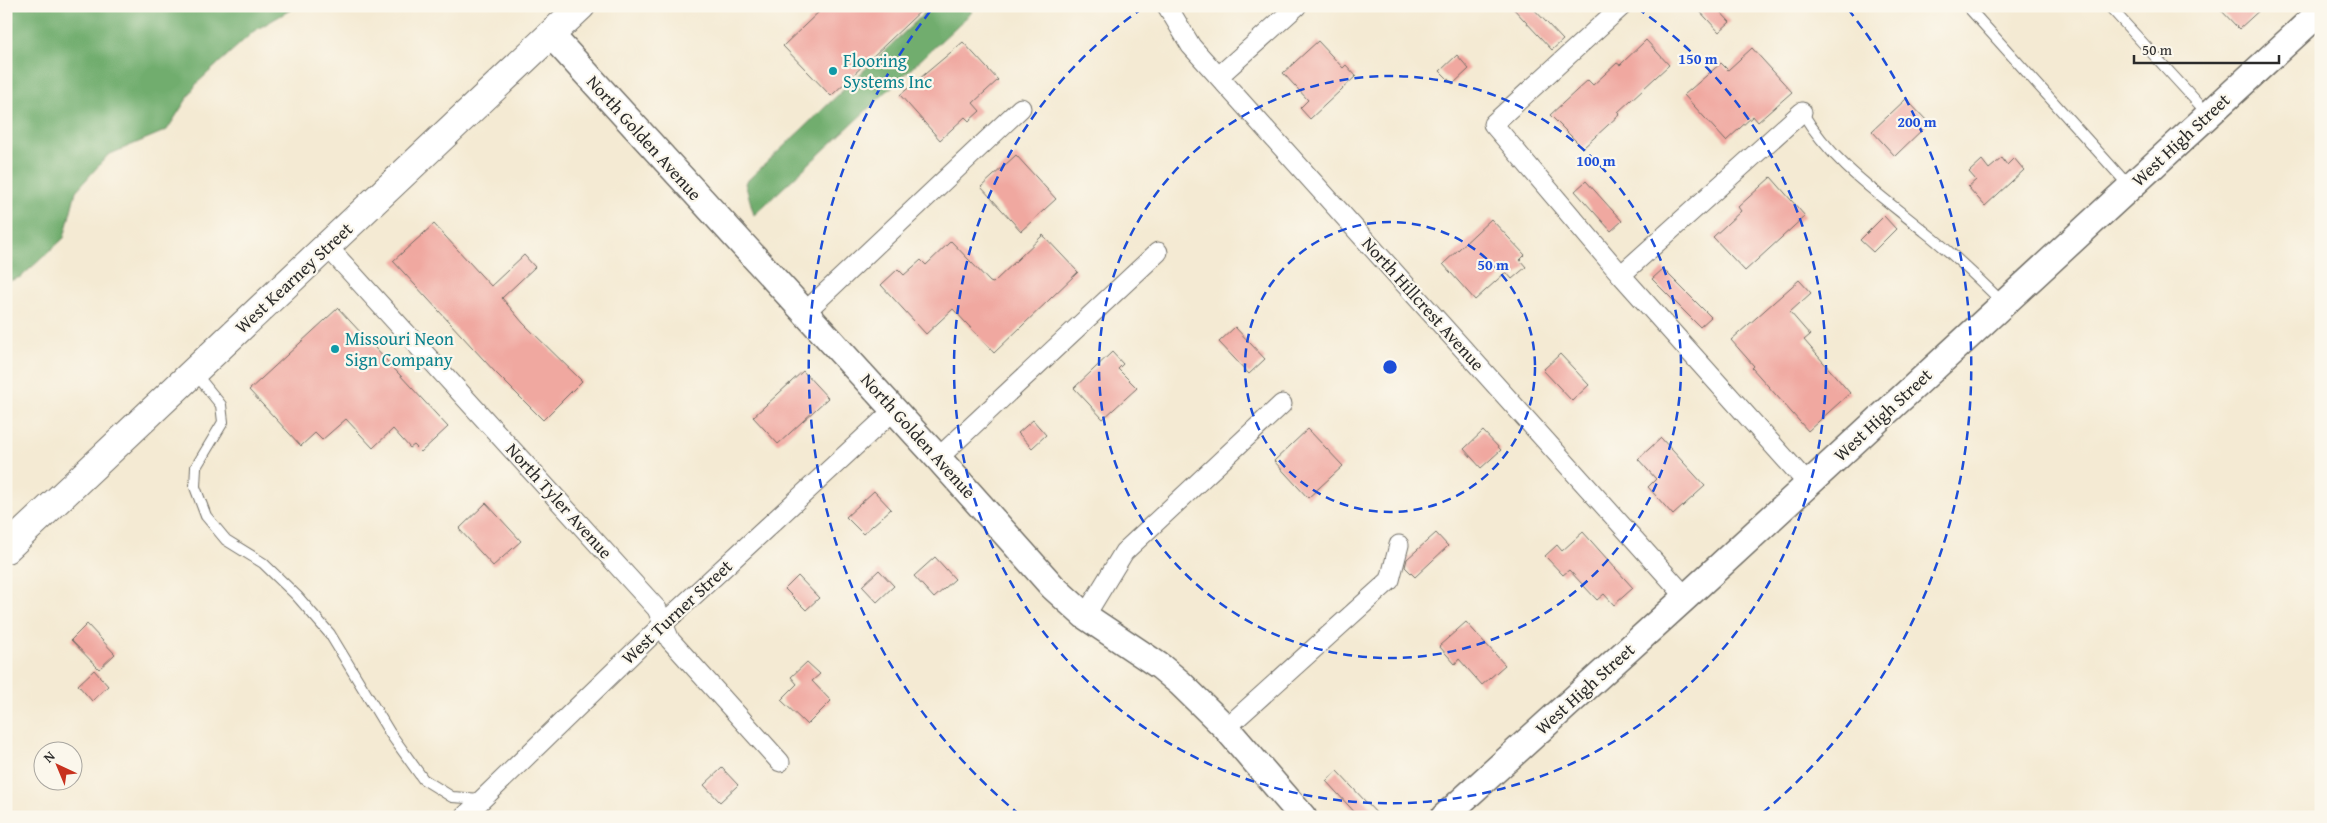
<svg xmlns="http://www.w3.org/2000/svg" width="2327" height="823" viewBox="0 0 2327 823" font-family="'Gentium Book Plus',serif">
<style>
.forest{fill:#71ad6e;stroke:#4e6c4c}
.building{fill:#f0a8a0}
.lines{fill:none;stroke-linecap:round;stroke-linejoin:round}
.lane-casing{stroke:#716e66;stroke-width:12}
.street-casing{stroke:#716e66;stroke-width:21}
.secondary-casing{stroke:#716e66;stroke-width:29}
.primary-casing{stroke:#716e66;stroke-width:30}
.lane{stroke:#fff;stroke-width:10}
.street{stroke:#fff;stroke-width:19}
.secondary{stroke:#fff;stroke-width:26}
.primary{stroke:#fff;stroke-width:28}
.ring{fill:none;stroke:#1d4ed8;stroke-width:2.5;stroke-dasharray:9 6}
.culture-dot{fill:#0f9aa8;stroke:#fbf7ec;stroke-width:2}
.labels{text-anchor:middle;stroke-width:4.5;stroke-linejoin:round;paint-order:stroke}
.culture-label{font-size:18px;fill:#0d838f;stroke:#fbf7ec;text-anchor:start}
.street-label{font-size:18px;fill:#2b2b2b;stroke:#fbf7ec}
.centre{fill:#1d4ed8;stroke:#fbf7ec;stroke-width:2.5}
.ring-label{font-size:15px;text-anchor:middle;font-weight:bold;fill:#1d4ed8;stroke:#fbf7ec;stroke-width:4.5;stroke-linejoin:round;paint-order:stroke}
</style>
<rect width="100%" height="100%" fill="#fbf7ec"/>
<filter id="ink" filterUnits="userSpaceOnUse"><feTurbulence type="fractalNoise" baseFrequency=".02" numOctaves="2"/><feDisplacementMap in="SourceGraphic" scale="10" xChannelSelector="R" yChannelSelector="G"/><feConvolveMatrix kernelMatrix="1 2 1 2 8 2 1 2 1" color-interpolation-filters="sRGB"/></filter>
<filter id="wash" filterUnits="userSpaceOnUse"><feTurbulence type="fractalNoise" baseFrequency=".0096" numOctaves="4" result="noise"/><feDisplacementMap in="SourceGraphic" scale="20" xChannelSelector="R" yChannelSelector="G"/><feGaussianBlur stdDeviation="1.12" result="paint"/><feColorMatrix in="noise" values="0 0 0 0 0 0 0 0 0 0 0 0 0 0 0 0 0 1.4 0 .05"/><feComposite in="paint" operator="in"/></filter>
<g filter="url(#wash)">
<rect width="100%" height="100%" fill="#f4ead3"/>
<path class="forest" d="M6,6H297L254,31L197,83L167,130L108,155L76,191L64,238L21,277L6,282Z
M932,6H966L972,12L754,215L745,183Z"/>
<g id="blocks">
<path class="building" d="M825,6H926L831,96L783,46Z
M1511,6H1531L1563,40L1552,50Z
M1695,6H1715L1730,22L1719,32Z
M2217,6H2264L2239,29Z
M1646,40L1669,65L1618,112L1620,114L1583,148L1550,115L1588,80L1593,85L1617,63L1620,65Z
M1318,41L1343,68L1346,65L1356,76L1310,119L1300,108L1308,100L1283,73Z
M963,42L998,80L973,103L980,111L969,121L965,117L940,140L900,95Z
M1752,48L1792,92L1758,122L1753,116L1726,141L1684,95L1721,63L1728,70Z
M1457,55L1469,69L1453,84L1440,71Z
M1906,99L1929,123L1895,156L1872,131Z
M1016,155L1056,199L1021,231L981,187Z
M2002,158L2007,165L2014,158L2024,170L1985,206L1968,187L1976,180L1969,172L1982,160L1989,169Z
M1771,177L1805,216L1745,271L1713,237L1741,211L1738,207Z
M1586,181L1622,221L1611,231L1575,191Z
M1884,216L1896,229L1873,252L1860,240Z
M1491,219L1525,255L1520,260L1526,267L1512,279L1506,272L1475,300L1443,264Z
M434,224L491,286L524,255L535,267L502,298L523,323L582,381L543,420L495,372L393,261Z
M1043,235L1078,272L994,353L953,309L926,334L881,285L898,269L904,275L921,260L926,265L951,241L990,282L993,283Z
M1663,269L1711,317L1700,327L1652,279Z
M1799,280L1811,293L1790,312L1810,335L1804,340L1850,393L1808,431L1752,368L1754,366L1731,340Z
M338,308L448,427L421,452L414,445L410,448L393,429L373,448L346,419L322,440L315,433L301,446L249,390Z
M1235,327L1265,359L1249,374L1219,342Z
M1112,352L1123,364L1118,369L1137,388L1103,419L1074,388Z
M1560,354L1589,385L1572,401L1543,370Z
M803,371L828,398L778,444L753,417Z
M1033,420L1046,435L1032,448L1018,433Z
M1308,429L1343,466L1308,498L1274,461Z
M1483,431L1501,450L1481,468L1464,449Z
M1661,438L1705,486L1673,515L1648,487L1656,479L1638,459Z
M874,491L891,509L863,534L846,517Z
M486,503L521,541L493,566L459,529Z
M1583,532L1633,588L1614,605L1604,594L1597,600L1569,570L1563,575L1545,556L1557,545L1562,551Z
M1436,533L1448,546L1415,577L1405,567L1407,559Z
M935,557L955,579L934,598L914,576Z
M879,570L894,586L877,602L862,586Z
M798,576L819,598L806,610L785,589Z
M1466,622L1505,665L1482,685L1459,659L1455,664L1439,646Z
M87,624L115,654L99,669L71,640Z
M807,662L820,674L812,681L831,701L807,725L781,700L797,684L791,677Z
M94,670L108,686L92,701L78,685Z
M722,768L738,785L720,802L704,785Z
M1337,771L1380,817H1359L1326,781Z"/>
</g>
</g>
<g filter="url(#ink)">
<use href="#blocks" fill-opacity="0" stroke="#716e66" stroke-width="1"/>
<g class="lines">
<defs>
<path id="lane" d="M1967,6L2129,186
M2109,6L2208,114
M1802,112C1832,163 1879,194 1924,231C1952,253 1978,278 2003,303
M195,373L221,405L223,422L196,467L195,487L206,516L226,540L263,563L297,596L330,634L390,733L423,779L452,797L482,799"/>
<path id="street" d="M1167,6L1191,46L1686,597
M1622,6L1493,124L1621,275L1808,484
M1219,76L1297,6
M327,246L657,609L670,640L780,762
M1621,275L1802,112
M804,313L1021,108
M938,458L1158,252
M1085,616L1124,552L1282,404
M1226,728L1390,580L1399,545
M464,817L663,624L894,410"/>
<path id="secondary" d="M551,35L938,458L1053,587L1085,616L1161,667L1180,683L1226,728L1303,817
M1444,817L1686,597L2321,11"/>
<path id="primary" d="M6,549L581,6"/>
</defs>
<use href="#lane" class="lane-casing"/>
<use href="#street" class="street-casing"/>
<use href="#secondary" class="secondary-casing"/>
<use href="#primary" class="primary-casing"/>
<use href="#lane" class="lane"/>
<use href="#street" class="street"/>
<use href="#secondary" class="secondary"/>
<use href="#primary" class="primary"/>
</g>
</g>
<g class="ring">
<circle cx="1390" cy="367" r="145"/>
<circle cx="1390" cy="367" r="291"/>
<path d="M1637 8A436 436 0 1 1 1143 8"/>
<path d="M1020 815A581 581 0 0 1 932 9M1848 9A581 581 0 0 1 1760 815"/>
</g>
<g class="culture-dot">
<circle cx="833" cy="71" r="5"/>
<circle cx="335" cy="349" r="5"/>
</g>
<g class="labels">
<g class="culture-label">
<text x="843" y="67">Flooring<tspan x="843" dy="21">Systems Inc</tspan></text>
<text x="345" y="345">Missouri Neon<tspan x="345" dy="21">Sign Company</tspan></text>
</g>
<g class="street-label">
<text transform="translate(644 138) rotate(48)" y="6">North Golden Avenue</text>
<text transform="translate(2181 140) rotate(-43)" y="6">West High Street</text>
<text transform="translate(294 278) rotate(-43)" y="6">West Kearney Street</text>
<text transform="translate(1423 304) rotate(48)" y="6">North Hillcrest Avenue</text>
<text transform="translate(1883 415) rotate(-43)" y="6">West High Street</text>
<text transform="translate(918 436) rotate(48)" y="6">North Golden Avenue</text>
<text transform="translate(559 501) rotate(48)" y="6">North Tyler Avenue</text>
<text transform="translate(677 612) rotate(-43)" y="6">West Turner Street</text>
<text transform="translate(1585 689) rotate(-42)" y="6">West High Street</text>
</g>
</g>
<circle cx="1390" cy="367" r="8" class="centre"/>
<g class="ring-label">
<text x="1698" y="64">150 m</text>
<text x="1917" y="127">200 m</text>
<text x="1596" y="166">100 m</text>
<text x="1493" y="270">50 m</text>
</g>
<rect width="2327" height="823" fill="none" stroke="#fbf7ec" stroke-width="25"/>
<g transform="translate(58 766) rotate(316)"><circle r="24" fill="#fbf7ec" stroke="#a8a59f"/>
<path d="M0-4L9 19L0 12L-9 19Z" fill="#c8321e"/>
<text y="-8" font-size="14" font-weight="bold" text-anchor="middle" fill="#2b2b2b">N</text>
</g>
<path d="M2134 55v8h145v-8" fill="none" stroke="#2b2b2b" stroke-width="2.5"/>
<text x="2142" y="55" font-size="15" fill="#2b2b2b" stroke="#fbf7ec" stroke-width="4" paint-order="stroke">50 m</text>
</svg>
